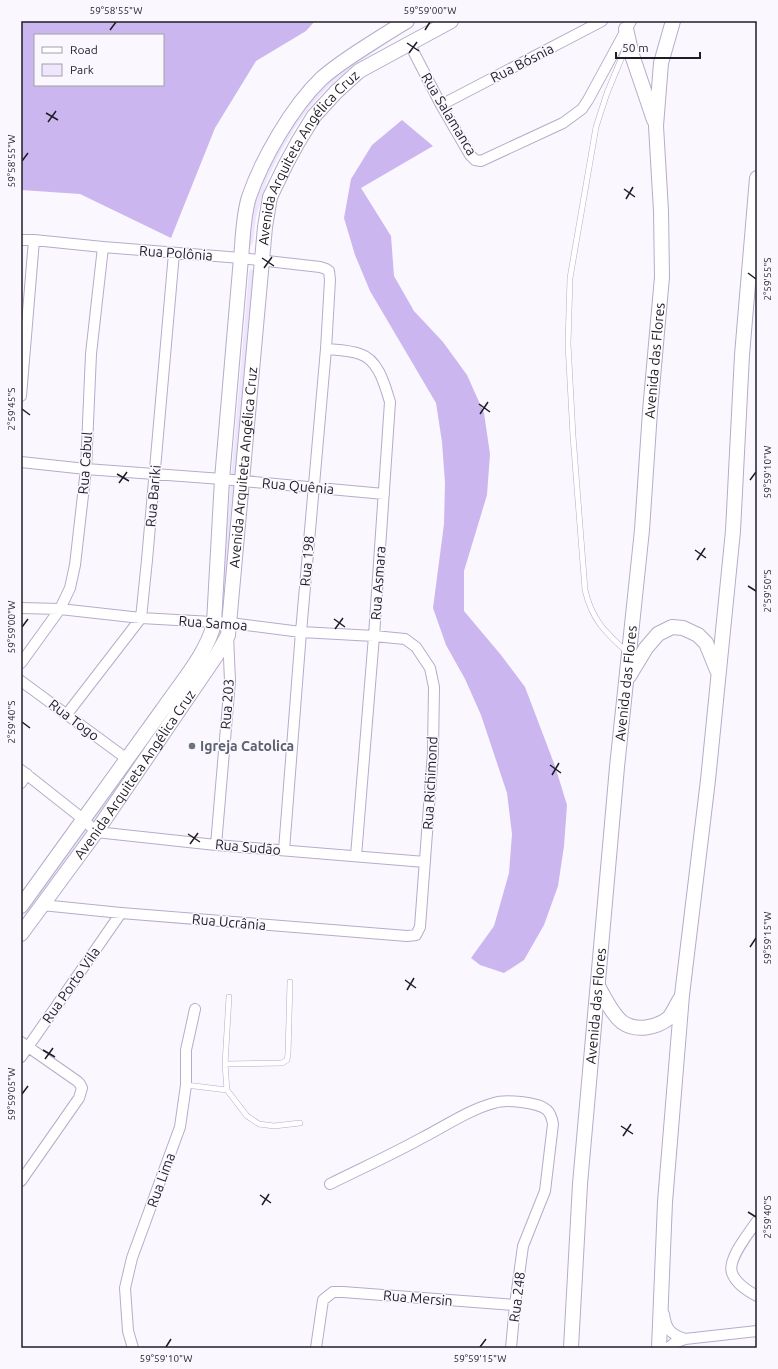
<svg xmlns="http://www.w3.org/2000/svg" width="778" height="1369" viewBox="0 0 778 1369" font-family="Ubuntu,sans-serif">
<style>
.green{fill:#ede6fc}
.forest{fill:#cbb6f0;fill-rule:evenodd}
.lines{fill:none;stroke-linecap:round;stroke-linejoin:round}
.lane-casing{stroke:#b6acca;stroke-width:6}
.street-casing{stroke:#b6acca;stroke-width:12}
.secondary-casing{stroke:#b6acca;stroke-width:16}
.lane{stroke:#fff;stroke-width:5}
.street{stroke:#fff;stroke-width:10}
.secondary{stroke:#fff;stroke-width:14}
.ticks{fill:none;stroke:#201c27;stroke-width:1.5}
.worship-dot{fill:#6b7280;stroke:#faf8fe;stroke-width:1.5}
.labels{text-anchor:middle;stroke-width:3;stroke-linejoin:round;paint-order:stroke}
.street-label{font-size:14px;fill:#201c27;stroke:#faf8fe}
.worship-label{font-size:14px;font-weight:bold;fill:#5b616d;stroke:#faf8fe;text-anchor:start}
.neatline{fill:none;stroke:#201c27;stroke-width:1.5}
.ticks-label{font-size:10px;text-anchor:middle;fill:#201c27}
</style>
<rect width="100%" height="100%" fill="#faf8fe"/>
<path class="green" d="M389,39L387,43L349,69L327,88L309,108L294,129L278,157L267,180L256,217L253,242L249,249L247,248L250,222L259,186L281,139L303,106L329,79Z
M251,269L254,270V272L225,604L223,609L220,607L249,272Z
M217,642L21,930V919L215,644Z"/>
<path class="forest" d="M21,21H315L306,31L256,61L215,128L171,238L80,194L21,190ZM35,35H163V85H35Z
M402,120L433,146L361,188L391,236L394,276L414,311L443,342L467,375L484,413L490,454L487,495L464,571V611L501,655L525,687L555,766L567,805L564,846L558,886L544,925L524,960L504,973L480,965L471,958L494,926L509,873L512,834L507,793L481,715L465,679L446,645L433,608L444,524L445,483L442,442L436,403L370,291L355,255L344,218L351,179L372,145Z"/>
<g class="lines">
<defs>
<path id="lane" d="M627,45L607,93L596,127L570,278L568,344L573,436L585,590C592,620 605,632 627,652
M229,997L225,1064L227,1090L247,1116L259,1124L274,1126L300,1123
M225,1064L282,1063L287,1060L288,1054L290,982
M186,1085L227,1090"/>
<path id="street" d="M409,43L441,105L470,155L475,160L481,161L563,123L582,109L588,100L631,21
M441,105L602,21
M21,240H34L103,247L241,258L320,267L326,269L329,271L330,280L326,349L301,632L284,850
M326,349C337,350 349,350 360,354C379,360 385,386 390,402L374,636L356,856
M21,396L34,240
M21,462L86,469L222,479L384,494
M21,608L60,609L141,618L230,623L301,632L374,636L405,639L416,647L430,668L434,687L433,752L420,927L416,935L407,936L121,913L42,905
M21,663L60,609L70,588L75,565L86,469L91,354L103,247
M21,681L127,759
M67,714L141,618L147,560L174,253
M21,770L83,819L96,832L216,845L425,862
M21,783L27,774
M216,845L230,681L228,635
M21,1042L77,1081L80,1084L82,1088L79,1098L21,1181
M21,1057L121,913
M330,1184C360,1169 391,1155 420,1139C444,1127 468,1110 494,1103C505,1099 538,1102 547,1110C551,1114 552,1118 553,1124L545,1191L523,1246L515,1305L511,1348
M757,1221C749,1233 727,1259 732,1273C736,1284 748,1291 757,1296
M664,1314C666,1329 670,1334 685,1339
M133,1348L128,1331L125,1288L132,1258L180,1127L186,1085V1050L195,1009
M316,1348L323,1300L333,1292H343L515,1305
M668,1348L674,1343L685,1339L757,1331"/>
<g id="secondary">
<path d="M626,29L632,55L654,120"/>
<path d="M629,676L646,648L658,634L672,627L683,628L698,635L706,643L717,670"/>
<path d="M21,906C68,840 116,775 163,709C180,684 208,652 214,623L222,479L241,258C243,238 243,216 249,197C262,159 292,107 321,79C332,69 344,61 356,53C373,42 390,31 407,21"/>
<path id="s1" d="M21,934L96,832L218,653L228,635L265,227L270,197L286,164L298,142L314,116L336,92L359,71L451,21"/>
<path d="M598,986C604,997 612,1014 622,1022C636,1032 656,1028 669,1018C673,1013 677,1004 680,999"/>
<path id="s2" d="M571,1348L580,1184L617,767L642,530L650,411L662,277L661,211L656,126L661,63L673,21"/>
<path d="M659,1348L665,1202L682,995L708,780L733,531L742,355L757,178"/>
</g>
</defs>
<use href="#lane" class="lane-casing"/>
<use href="#street" class="street-casing"/>
<use href="#secondary" class="secondary-casing"/>
<use href="#lane" class="lane"/>
<use href="#street" class="street"/>
<use href="#secondary" class="secondary"/>
</g>
<path class="ticks" d="M110,30L116,22M425,30L430,22M407,43L419,51M409,53L417,42M46,113L58,120M48,122L56,111M22,161L28,153M624,189L635,197M626,199L633,187M262,258L274,266M264,268L272,257M748,273L756,279M479,404L490,412M22,409L30,415M480,414L488,402M117,474L129,481M750,480L756,472M119,483L127,472M695,550L706,558M697,560L705,548M748,586L756,591M334,619L345,627M22,627L28,619M335,629L343,618M22,722L30,728M550,765L561,773M552,775L559,763M188,834L200,842M190,844L198,833M750,947L756,938M405,980L416,988M407,990L414,978M43,1050L55,1057M45,1059L53,1048M22,1094L28,1086M621,1126L633,1134M623,1136L631,1124M260,1195L271,1203M262,1205L269,1194M748,1212L756,1217M166,1347L171,1339M480,1347L486,1339"/>
<circle class="worship-dot" cx="192" cy="746" r="4"/>
<g class="labels">
<g class="street-label">
<text transform="translate(522 63) rotate(-27)" y="5">Rua Bósnia</text>
<text transform="translate(449 114) rotate(59)" y="5">Rua Salamanca</text>
<text dy="5" stroke="none"><textPath href="#s1" startOffset="856">Avenida Arquiteta Angélica Cruz</textPath></text>
<text transform="translate(176 253) rotate(4)" y="5">Rua Polônia</text>
<text dy="5" stroke="none"><textPath href="#s2" startOffset="991">Avenida das Flores</textPath></text>
<text transform="translate(85 463) rotate(-86)" y="5">Rua Cabul</text>
<text dy="5" stroke="none"><textPath href="#s1" startOffset="532">Avenida Arquiteta Angélica Cruz</textPath></text>
<text transform="translate(298 486) rotate(5)" y="5">Rua Quênia</text>
<text transform="translate(153 496) rotate(-85)" y="5">Rua Bariki</text>
<text transform="translate(307 561) rotate(-85)" y="5">Rua 198</text>
<text transform="translate(378 583) rotate(-86)" y="5">Rua Asmara</text>
<text transform="translate(213 623) rotate(4)" y="5">Rua Samoa</text>
<text dy="5" stroke="none"><textPath href="#s2" startOffset="667">Avenida das Flores</textPath></text>
<text transform="translate(227 704) rotate(-86)" y="5">Rua 203</text>
<text transform="translate(74 720) rotate(37)" y="5">Rua Togo</text>
<text dy="5" stroke="none"><textPath href="#s1" startOffset="196">Avenida Arquiteta Angélica Cruz</textPath></text>
<text transform="translate(430 783) rotate(-87)" y="5">Rua Richimond</text>
<text transform="translate(248 847) rotate(5)" y="5">Rua Sudão</text>
<text transform="translate(229 922) rotate(5)" y="5">Rua Ucrânia</text>
<text transform="translate(71 985) rotate(-55)" y="5">Rua Porto Vila</text>
<text dy="5" stroke="none"><textPath href="#s2" startOffset="343">Avenida das Flores</textPath></text>
<text transform="translate(161 1180) rotate(-70)" y="5">Rua Lima</text>
<text transform="translate(517 1297) rotate(-83)" y="5">Rua 248</text>
<text transform="translate(418 1298) rotate(5)" y="5">Rua Mersin</text>
</g>
<g class="worship-label">
<text x="200" y="751">Igreja Catolica</text>
</g>
</g>
<rect width="778" height="1369" fill="none" stroke="#faf8fe" stroke-width="44"/>
<rect x="34" y="34" width="130" height="52" fill="#faf8fe" stroke="#a3a0a8"/>
<rect x="42" y="47" width="20" height="6" fill="#ffffff" stroke="#a3a0a8"/>
<text x="70" y="54" font-size="12" fill="#201c27">Road</text>
<rect x="42" y="64" width="20" height="12" fill="#ede6fc" stroke="#a3a0a8"/>
<text x="70" y="74" font-size="12" fill="#201c27">Park</text>
<path d="M616 52v6h84v-6" fill="none" stroke="#201c27" stroke-width="2"/>
<text x="622" y="52" font-size="12" fill="#201c27" stroke="#faf8fe" stroke-width="3" paint-order="stroke">50 m</text>
<rect x="22" y="22" width="734" height="1325" class="neatline"/>
<g class="ticks-label">
<text x="116" y="14">59°58'55"W</text>
<text x="430" y="14">59°59'00"W</text>
<text transform="translate(11 161) rotate(-90)" y="4">59°58'55"W</text>
<text transform="translate(767 279) rotate(-90)" y="4">2°59'55"S</text>
<text transform="translate(11 409) rotate(-90)" y="4">2°59'45"S</text>
<text transform="translate(767 472) rotate(-90)" y="4">59°59'10"W</text>
<text transform="translate(767 591) rotate(-90)" y="4">2°59'50"S</text>
<text transform="translate(11 627) rotate(-90)" y="4">59°59'00"W</text>
<text transform="translate(11 722) rotate(-90)" y="4">2°59'40"S</text>
<text transform="translate(767 938) rotate(-90)" y="4">59°59'15"W</text>
<text transform="translate(11 1094) rotate(-90)" y="4">59°59'05"W</text>
<text transform="translate(767 1217) rotate(-90)" y="4">2°59'40"S</text>
<text x="166" y="1362">59°59'10"W</text>
<text x="480" y="1362">59°59'15"W</text>
</g>
</svg>
